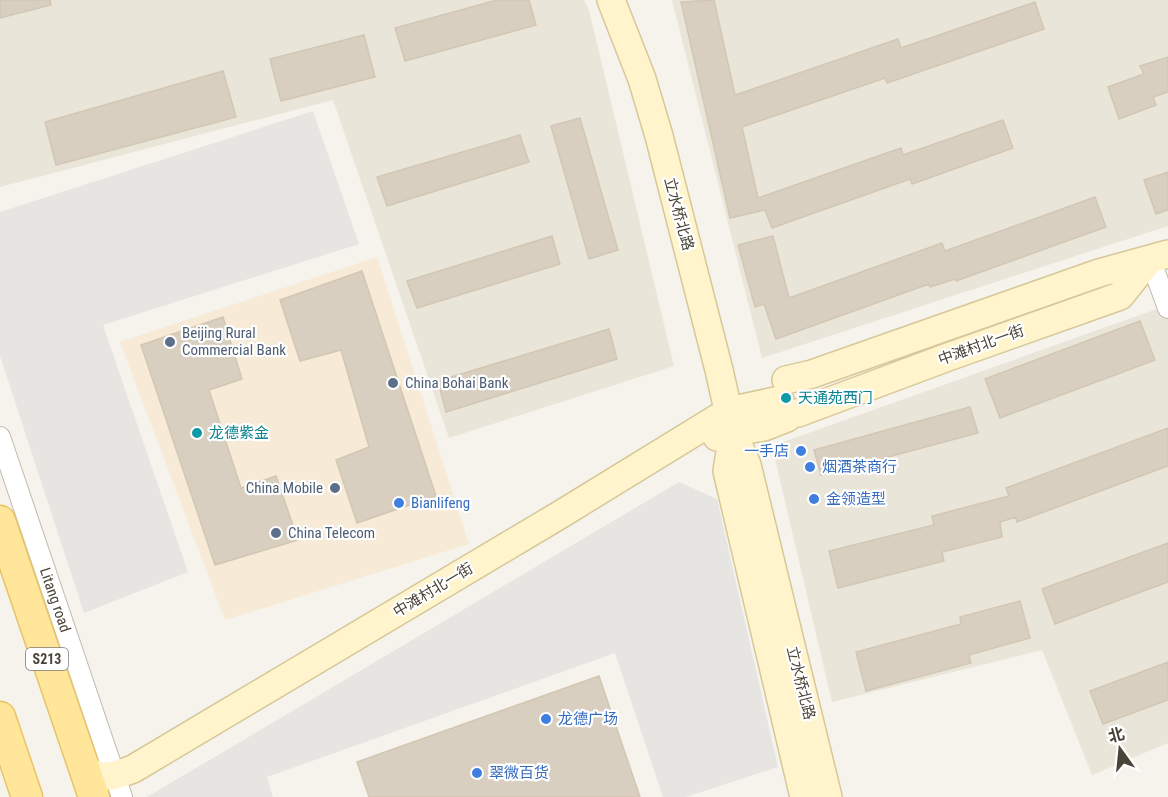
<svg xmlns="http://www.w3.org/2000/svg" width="1168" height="797" viewBox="0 0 1168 797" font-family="'Roboto Condensed','Noto Sans SC',sans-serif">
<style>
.residential{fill:#eae5d9}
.commercial{fill:#f7ead6}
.parking{fill:#e7e5e2}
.building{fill:#d8cfc0;stroke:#d3c7b3;stroke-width:1.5}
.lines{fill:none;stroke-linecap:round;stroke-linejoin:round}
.street-casing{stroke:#c1bbad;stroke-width:22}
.secondary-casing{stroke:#d6c89a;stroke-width:30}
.primary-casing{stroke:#e7c567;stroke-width:33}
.street{stroke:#fff;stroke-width:20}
.secondary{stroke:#fff4cb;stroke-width:27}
.primary{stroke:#ffe69a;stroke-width:30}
.service-dot{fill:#5c6f8a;stroke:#fff;stroke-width:2}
.culture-dot{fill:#0f9aa8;stroke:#fff;stroke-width:2}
.shop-dot{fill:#3f7fe0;stroke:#fff;stroke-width:2}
.labels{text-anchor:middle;stroke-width:4.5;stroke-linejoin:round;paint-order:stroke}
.shield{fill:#fff;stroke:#807c74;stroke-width:1.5}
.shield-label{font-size:14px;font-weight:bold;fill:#4a4438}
.street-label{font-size:15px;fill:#4a4438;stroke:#fff}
.service-label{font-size:15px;fill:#4e5e75;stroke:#fff;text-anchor:start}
.culture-label{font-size:15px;fill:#0d838f;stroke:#fff;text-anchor:start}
.shop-label{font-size:15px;fill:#366cbe;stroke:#fff;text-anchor:start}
</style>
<rect width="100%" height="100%" fill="#f5f3eb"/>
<path class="residential" d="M0,0H584L589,10L674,366L449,438L333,100L0,187Z
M672,0H1168V226L762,358Z
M1168,305V743L1092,775L1042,650L832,702L772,446Z"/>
<path class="commercial" d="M377,257L469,544L225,620L120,342Z"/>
<path class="parking" d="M313,111L359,244L103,325L188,572L84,613L0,356V212Z
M679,482L717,499L778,767L686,797H663L615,653L267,777L273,797H147Z"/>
<path class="building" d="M0,0H50L51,5L0,18Z
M497,0H529L536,25L405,61L395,28Z
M714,0L735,95L898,39L901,48L1035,2L1044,29L887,83L885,78L742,127L758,198L901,148L903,155L1003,120L1013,148L912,184L910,179L772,228L765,210L730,218L681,2Z
M364,35L375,77L281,101L270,59Z
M1168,57V92L1153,97L1156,105L1119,119L1108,87L1144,74L1140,66Z
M223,71L236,117L56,165L45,122Z
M580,118L618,250L589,259L551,126Z
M520,135L529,162L387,206L377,177Z
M1168,172V210L1156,214L1144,180Z
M1095,197L1106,227L956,281L955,279L930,287L929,284L776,339L764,304L755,307L738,245L773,236L789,298L942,243L945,251Z
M552,236L560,264L417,308L407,281Z
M362,271L436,496L357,523L336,460L369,447L341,350L300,361L280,300Z
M223,317L242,379L209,390L241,488L276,476L298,540L215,565L141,345Z
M1140,321L1155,360L1000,418L985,379Z
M609,329L617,359L446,412L438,381Z
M970,407L978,433L821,475L814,450Z
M1168,428V466L1017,522L1016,517L1000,522L1002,537L942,552L944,561L838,588L829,551L934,525L932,516L1009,496L1006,488Z
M1168,543V582L1055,624L1042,589Z
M1020,601L1030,638L969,655L971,663L866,691L856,652L961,624L960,617Z
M1168,662V700L1103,724L1090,691Z
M599,676L640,797H369L357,762Z"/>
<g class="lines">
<defs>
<g id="street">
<path d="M1150,259L1168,308"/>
<path id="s1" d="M0,437L122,797"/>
</g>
<path id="secondary" d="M611,0L642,79L659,136L719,370L733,432L747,465L828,797
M786,380L812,374L1099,273L1168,254
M798,413L948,357L1120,296L1150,259
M733,433L727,471L804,797
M717,437L733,432L764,427L787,418
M86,771C107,779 112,777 133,769L558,516L729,411L780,400"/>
<path id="primary" d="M0,521L94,797
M0,717L27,797"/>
</defs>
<use href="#street" class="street-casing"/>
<use href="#secondary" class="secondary-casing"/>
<use href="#primary" class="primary-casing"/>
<use href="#street" class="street"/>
<use href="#secondary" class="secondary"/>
<use href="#primary" class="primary"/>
</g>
<g class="service-dot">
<circle cx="170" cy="342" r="6"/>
<circle cx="393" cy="383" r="6"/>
<circle cx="335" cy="488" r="6"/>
<circle cx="276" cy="533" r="6"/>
</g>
<g class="culture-dot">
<circle cx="786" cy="398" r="6"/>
<circle cx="197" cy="433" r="6"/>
</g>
<g class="shop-dot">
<circle cx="801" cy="451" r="6"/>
<circle cx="810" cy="467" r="6"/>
<circle cx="814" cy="499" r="6"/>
<circle cx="399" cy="503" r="6"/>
<circle cx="546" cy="719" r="6"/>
<circle cx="477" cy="773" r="6"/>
</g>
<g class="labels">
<rect class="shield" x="26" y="648" width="42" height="22" rx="4.5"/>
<g class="shield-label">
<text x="47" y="664">S213</text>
</g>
<g class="street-label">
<text transform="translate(679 214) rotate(75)" y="5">立水桥北路</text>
<text transform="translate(981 345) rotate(-20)" y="5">中滩村北一街</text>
<text transform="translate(433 590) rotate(-31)" y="5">中滩村北一街</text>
<text dy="5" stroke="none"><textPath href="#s1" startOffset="172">Litang road</textPath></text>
<text transform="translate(801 683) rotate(76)" y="5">立水桥北路</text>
</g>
<g class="service-label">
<text x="182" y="338">Beijing Rural<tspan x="182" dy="17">Commercial Bank</tspan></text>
<text x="405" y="388">China Bohai Bank</text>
<text x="323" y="493" text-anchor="end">China Mobile</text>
<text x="288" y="538">China Telecom</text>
</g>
<g class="culture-label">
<text x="798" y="403">天通苑西门</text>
<text x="209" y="438">龙德紫金</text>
</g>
<g class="shop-label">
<text x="789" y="456" text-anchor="end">一手店</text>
<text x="822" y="472">烟酒茶商行</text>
<text x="826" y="504">金领造型</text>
<text x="411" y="508">Bianlifeng</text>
<text x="558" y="724">龙德广场</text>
<text x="489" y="778">翠微百货</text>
</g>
</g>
<g transform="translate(1120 749) rotate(345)" stroke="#ffffff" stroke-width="4.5" paint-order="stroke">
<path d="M0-4.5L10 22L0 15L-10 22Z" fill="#4a4438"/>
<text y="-9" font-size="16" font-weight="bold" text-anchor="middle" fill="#4a4438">北</text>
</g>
</svg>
